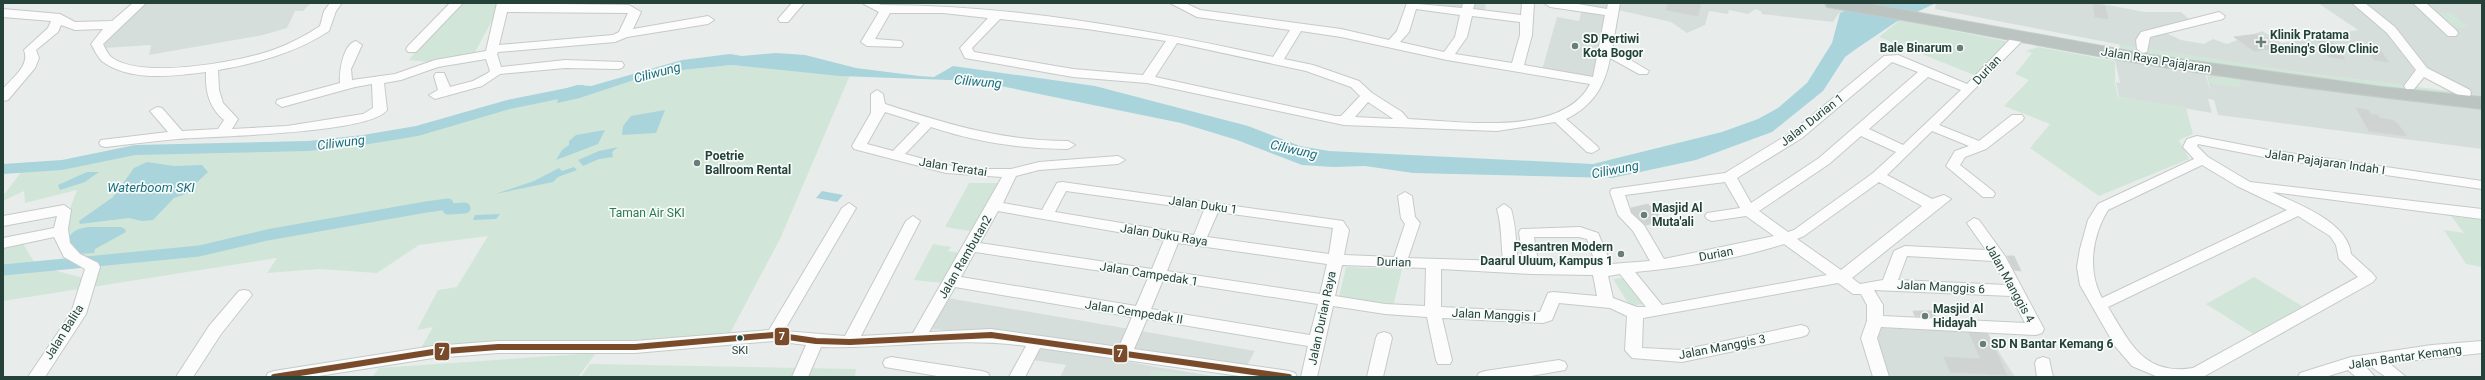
<svg xmlns="http://www.w3.org/2000/svg" width="2485" height="380" viewBox="0 0 2485 380" font-family="Roboto,sans-serif">
<style>
.built{fill:#d6dedb}
.green{fill:#d1e6d8}
.water{fill:#a9d4db}
.lines{fill:none;stroke-linecap:round;stroke-linejoin:round}
.canal{stroke:#a9d4db;stroke-width:11}
.river{fill:#a9d4db;fill-rule:evenodd}
.building{fill:#cfd4d2;stroke:#d1d6d4}
.minor-casing{stroke:#c5cac8;stroke-width:2}
.highway-casing{stroke:#c3ccc9;stroke-width:2}
.minor{fill:#fcfcfc;fill-rule:evenodd}
.highway{fill:#bcc4c2;fill-rule:evenodd}
.bus-1-casing{stroke:#f7fbf9;stroke-width:9}
.bus-1{stroke:#7a4b2a;stroke-width:6}
.poi-dot{fill:#697e78;stroke:#f7fbf9;stroke-width:1.5}
.bus-dot{fill:#24423a;stroke:#f7fbf9;stroke-width:1.5}
.labels{text-anchor:middle;stroke-width:3.5;stroke-linejoin:round;paint-order:stroke}
.bus-label{font-size:11px;fill:#24423a;stroke:#f7fbf9}
.poi-label{font-size:12px;font-weight:bold;fill:#24423a;stroke:#f7fbf9;text-anchor:start}
.street-label{font-size:12px;fill:#24423a;stroke:#f7fbf9}
.park-label{font-size:12px;fill:#2d7a4b;stroke:#f7fbf9}
.water-label{font-size:13px;font-style:italic;fill:#1c6f80;stroke:#f7fbf9}
.line-badge{stroke:#f7fbf9;stroke-width:1.5}
.badge-label{font-size:11px;text-anchor:middle;font-weight:bold;fill:#fff}
</style>
<rect width="100%" height="100%" fill="#e8edeb"/>
<path class="built" d="M141,3H311L303,11H295L287,28L263,35L149,55L151,45L105,48L104,40Z
M1437,3H1486L1485,10L1436,6Z
M1550,3H1860L1839,13L1833,22L1761,14L1762,12L1756,9L1748,14L1729,10L1728,14L1709,11L1705,25L1687,33L1671,22L1618,10Z
M1936,3H2097L2145,12H2181L2197,26L2166,33L2181,40L2204,44L2213,39L2227,44L2262,31L2282,43L2358,30L2318,3H2482V96L2465,93L2425,72L2410,86L2297,72L2143,49L1935,9Z
M1582,9L1610,14L1593,78L1542,70L1557,17L1579,21Z
M2114,56L2204,70L2211,92L2206,71L2482,104V149L2218,115L2214,100L2208,99L2212,113L2119,97L2116,82L2120,83Z
M942,297L1130,329L1121,350L992,332L924,329Z
M1865,328L1984,329L2015,377H1883Z
M1141,331L1255,351L1245,369L1134,350Z
M1042,345L1156,367L1220,377H1060L1066,365L1033,360Z"/>
<path class="green" d="M461,3H498L500,6L474,54L427,62L409,60L434,27Z
M2432,12L2453,13L2468,28L2447,27Z
M1900,20L2005,41L2010,45L1979,77L1879,37Z
M2119,44L2297,72L2482,95V103L2122,55Z
M2038,47L2115,61V82L2118,97L2186,108L2193,134L2179,140L2189,159L2099,196L2030,148L2050,124L2004,106L2029,80L2015,74L2032,53L2026,51Z
M732,65L850,75L781,237L727,339L417,355L433,327L417,330L438,290L457,287L455,290L488,236L419,245L377,273L319,269L267,273L277,258L3,301V243L21,240L36,265L90,280L92,267L69,251L65,222L77,190L25,203L24,191L3,201V196L25,167L62,165L135,150L308,146L415,132L510,105L560,95L580,98L633,80L682,70Z
M2224,76L2240,79L2239,87L2213,84L2206,80Z
M969,183H998L975,232L945,227Z
M2451,216L2482,220V267L2466,264L2444,230L2464,233Z
M933,244L951,247L948,251L959,253L942,283L914,280Z
M1346,267L1402,269L1393,307L1338,301Z
M1627,277L1644,304L1630,306L1613,279Z
M2254,277L2302,306L2255,335L2206,304Z
M596,353L578,377H372L379,368Z
M590,364L856,369L855,377H581Z
M1152,370L1193,375L1150,377Z"/>
<path class="water" d="M1862,3H1936L1896,22L1856,49L1845,57L1823,91L1772,132L1696,160L1612,178L1413,173L1365,166L1333,167L1302,165L1237,140L1181,123L976,81L840,76L732,65L682,70L634,80L580,98L557,103L561,90L577,85L591,86L682,60L730,54L742,56L776,53L805,55L856,68L919,76L934,77L953,66L1095,86L1248,126L1300,146L1329,151L1593,164L1722,132L1758,119L1778,108L1807,83L1832,43L1840,13Z
M665,110L656,133L622,135L623,126L631,116Z
M605,130L598,144L556,160L562,150L569,145V141L576,135Z
M618,147L612,152L613,157L599,159L583,166L578,160L599,151Z
M147,162L174,166L202,165L208,172L191,188L194,189L189,193L174,198L153,220L142,221L129,218L80,224L79,221L113,197L134,168Z
M574,167L577,170L558,177L553,182L495,194L534,181L559,168L562,171Z
M87,172H99L85,182L60,190L58,185Z
M822,191L843,195L837,202L816,198Z
M500,214L496,219L473,220L475,215Z
M88,227H121L125,229L126,232L95,249L94,253L79,254L72,249L68,240C72,230 78,229 88,227Z"/>
<g class="lines">
<path class="canal" d="M3,270L199,251L267,235L426,207L448,204V209L465,208"/>
<path class="river" d="M582,85L588,87L590,90L588,93L510,109L418,136L363,145L308,151L135,155L62,170L3,174V164L62,160L135,145L308,141L363,135L416,126L507,100Z"/>
</g>
<path class="building" d="M1668,3H1701L1698,16L1666,10Z
M2093,4L2105,6L2108,19L2095,17Z
M2258,34L2278,48L2254,51L2234,37Z
M2317,40L2332,42L2345,59L2329,57Z
M2365,47L2379,49L2389,62L2374,60Z
M2356,108L2368,110L2371,114L2378,115L2380,118L2393,120L2398,124L2407,136L2369,131Z
M1648,204L1664,220L1646,225L1632,212L1631,208Z
M2007,256H2014L2021,271L2014,270Z
M1913,311H1933L1936,317L1915,316Z
M1969,333L1988,334L2007,375L1950,372L1944,357L1981,359Z"/>
<g class="lines">
<defs>
<path id="minor" d="M133,3H146L103,44C105,48 108,54 111,57C141,80 239,62 273,50C289,44 305,36 320,26L324,11L330,3H342L336,11L329,31C295,53 258,63 218,70L219,90L223,103L238,119L232,129L287,126L363,114L373,108L372,84L355,87L282,107L276,103L277,100L340,83C339,72 343,44 356,41L362,45L351,69L352,80L395,74L435,60L486,51L497,3L629,5L641,12L633,29L708,16L714,20L708,24L627,37L615,42L498,52L497,54L501,67L565,60L622,62L624,65L622,68L618,69L565,68L500,74L482,86L435,99L429,95L438,90L434,76L436,73H444L450,87L473,81L488,73L490,71L486,59L438,67L401,80L384,83L387,110C370,134 212,136 178,139C154,141 130,144 106,147L101,146L99,143L101,140L168,132L150,111L157,107L162,108L182,131L218,129L224,120C209,108 205,91 206,72C174,76 131,82 103,62C98,58 94,49 91,44L103,29L75,30L61,25L58,32L36,50L39,58L35,68L8,100L3,101V89C13,77 30,66 24,50L48,28L51,21L3,17V9L60,14L75,22L112,21ZM507,12L627,13H628L619,32L613,35L499,45Z
M450,3H463L416,52H408L406,49L408,46Z
M792,3H804L788,22H780L778,19Z
M862,3H877L881,5C1014,5 1144,29 1273,57L1290,30L1197,17L1170,3H1185L1200,10L1341,29L1389,40L1397,31L1407,3L1462,8L1463,3H1475L1473,9L1521,15L1522,3H1534L1532,35L1524,65L1593,77L1605,15L1550,7L1544,3H1572L1607,9L1608,3H1620L1612,49L1649,71L1647,74H1639L1610,58C1605,86 1593,106 1566,119L1597,146L1599,149L1592,153L1587,152L1555,122L1497,131L1344,125L1147,83L1073,77L965,58L960,48L988,18L943,13H890L875,39L901,41L903,44L901,47L867,46L861,42L879,12ZM1416,9L1460,15L1455,37L1444,52L1400,42L1409,32ZM1472,16L1520,22V35L1512,63L1455,54L1467,37ZM1000,19L1087,29L1166,41L1143,75L1073,69L974,52L972,48ZM1301,31L1341,37L1447,60L1590,84C1563,138 1458,121 1408,119L1402,112L1372,93L1359,81L1313,65L1284,59ZM1177,43L1306,71L1351,87L1360,96L1341,116H1335L1155,77ZM1368,102L1392,118L1393,119L1355,117Z
M2352,3H2365L2395,27L2427,68L2470,90L2471,93L2470,96H2460L2424,77L2414,89H2406L2404,86L2416,70L2387,33Z
M2413,3H2426L2456,30L2458,33L2456,36H2448Z
M2219,12L2225,16L2223,19L2150,37L2147,52L2143,53L2137,49L2136,40L2141,32Z
M2020,32L2026,36L2024,39L1939,125L1979,141L2012,115H2022L2024,118L2022,121L1986,149L1965,157L1960,165L1993,191L1995,194L1993,197H1983L1946,166L1955,151L1969,146L1932,131L1887,175L1932,199L1944,195L1951,199L1852,278L1860,284L1883,280L1894,251L1905,246L1986,250L1967,223L1974,218L1979,220L2005,256L2044,329L2042,333L2036,335L1881,327L1877,338L1889,377H1873L1861,338L1867,321V305L1861,294H1853L1838,283L1643,318L1642,348L1682,350L1801,325L1807,327L1809,331L1807,335L1801,337L1682,362L1632,358L1625,350L1627,316L1610,308L1559,303L1552,320L1543,323L1442,318L1452,360L1450,364H1438L1436,360L1427,317L1385,314L1333,306L1317,377H1301L1308,346L1147,319L1134,349L1289,371L1295,373L1297,377H1247L1040,348L1025,377H1009L1026,346C958,336 890,349 821,347L808,377H792L806,345L774,341L635,353H498L433,358L312,377H266L268,373L274,371L433,346L498,341H635L769,330L842,208L849,203L856,208L784,331L845,336L906,221L913,216L920,221L861,336L913,333L1002,177L946,173L854,149L852,146L871,113V94L877,90L883,94L885,104C947,124 1002,141 1068,141L1075,145L1068,149C1021,149 976,142 931,127L905,154L946,165L982,169H1011L1039,162L1118,156L1125,160L1118,164L1039,170L1016,176L1003,203L1042,210L1057,183L1062,182L1343,221L1349,230L1344,255L1394,257L1405,224L1401,218L1398,196L1405,192L1412,196L1415,217L1420,223L1408,258L1503,261C1501,244 1502,226 1497,209L1504,204L1511,209C1516,226 1516,244 1518,262H1523L1519,232L1521,229L1580,227L1598,233L1611,264L1650,261L1633,231L1618,215L1610,192L1612,189L1725,173L1792,132L1884,56L1898,55L1967,84L2016,33ZM1892,62L1918,72L1819,158L1751,203L1737,178L1802,138ZM1928,77L1961,90L1903,145L1869,129ZM885,112L920,123L893,151L867,144ZM1861,136L1896,152L1873,173L1794,230L1788,232L1759,211L1829,164ZM1725,182L1740,208L1707,213L1705,216L1707,219L1712,221L1746,216L1774,236L1664,259L1644,225L1631,213L1625,195ZM1879,182L1922,206L1841,270L1797,239L1804,236ZM1066,191L1204,210L1194,235L1055,212ZM998,211L1164,240L1152,269L980,243ZM1218,212L1333,228L1329,254L1207,237ZM1534,237H1579L1587,239L1596,265L1538,262ZM1178,243L1327,264L1320,294L1167,271ZM1784,244L1827,275L1662,305L1635,272C1680,268 1742,258 1784,244ZM975,252L1148,278L1136,306L961,277ZM1907,256L1993,261L2006,285L1898,280ZM1342,265L1426,268L1425,306L1385,304L1335,296ZM1441,269L1531,274L1593,275L1597,296L1553,292L1548,293L1540,312L1441,307ZM1620,274L1646,307H1637L1613,298L1608,276ZM1163,280L1318,304L1310,335L1151,309ZM955,287L1132,317L1119,347L991,329L929,332ZM1874,290L2011,296L2025,323L1883,316V305Z
M2197,136L2269,150L2482,181V189L2269,158L2198,144L2197,146L2208,157L2250,182L2482,209V219L2272,192C2298,204 2348,222 2351,254L2373,274L2376,278L2373,282L2203,377H2158L2132,366L2115,346L2080,285L2077,267L2080,249L2088,220L2098,204L2194,159L2183,147L2187,139ZM2202,165L2237,186L2287,210L2102,298C2087,271 2092,236 2108,210ZM2298,216L2330,236L2336,245L2339,259L2358,277L2193,368C2144,376 2130,343 2108,307Z
M64,205L71,210L68,229L70,243L80,254L98,263L100,267L86,314L45,377H28L71,313L85,269L64,257L54,237L3,248V238L54,228L57,216L3,226V216Z
M244,290L249,291L252,295L221,334L193,377H176L209,326L239,291Z
M1384,332L1390,334L1392,338L1383,377H1367L1376,338L1378,334Z
M2482,341V353L2389,363L2406,377H2386L2370,366L2366,367L2375,377H2356L2348,370L2325,377H2298L2300,373L2351,357L2432,345Z
M891,357L982,371L988,373L990,377H943L885,367L883,363L885,359Z
M2043,357L2049,359L2053,377H2037L2035,363L2037,359Z
M1559,360L1565,362L1567,366L1565,370L1525,377H1477L1479,373L1485,371Z"/>
<path id="highway" d="M1825,3H1865L2151,55L2382,87L2482,97V109C2372,96 2261,83 2151,65C2045,48 1940,25 1833,8L1827,7Z"/>
</defs>
<use href="#minor" class="minor-casing"/>
<use href="#highway" class="highway-casing"/>
<use href="#minor" class="minor"/>
<use href="#highway" class="highway"/>
<defs>
<path id="bus-1" d="M274,377L433,352L498,347H635L774,335L816,341L850,342L991,335L1289,377"/>
</defs>
<use href="#bus-1" class="bus-1-casing"/>
<use href="#bus-1" class="bus-1"/>
</g>
<g class="poi-dot">
<path d="M2259 36h4v4h4v4h-4v4h-4v-4h-4v-4h4z"/>
<circle cx="1575" cy="46" r="4"/>
<circle cx="1960" cy="48" r="4"/>
<circle cx="697" cy="163" r="4"/>
<circle cx="1644" cy="215" r="4"/>
<circle cx="1621" cy="254" r="4"/>
<circle cx="1925" cy="316" r="4"/>
<circle cx="1983" cy="344" r="4"/>
</g>
<circle class="bus-dot" cx="740" cy="338" r="3.5"/>
<g class="labels">
<g class="bus-label">
<text x="740" y="354">SKI</text>
</g>
<g class="poi-label">
<text x="2270" y="39">Klinik Pratama<tspan x="2270" dy="14">Bening's Glow Clinic</tspan></text>
<text x="1583" y="43">SD Pertiwi<tspan x="1583" dy="14">Kota Bogor</tspan></text>
<text x="1952" y="52" text-anchor="end">Bale Binarum</text>
<text x="705" y="160">Poetrie<tspan x="705" dy="14">Ballroom Rental</tspan></text>
<text x="1652" y="212">Masjid Al<tspan x="1652" dy="14">Muta'ali</tspan></text>
<text x="1613" y="251" text-anchor="end">Pesantren Modern<tspan x="1613" dy="14">Daarul Uluum, Kampus 1</tspan></text>
<text x="1933" y="313">Masjid Al<tspan x="1933" dy="14">Hidayah</tspan></text>
<text x="1991" y="348">SD N Bantar Kemang 6</text>
</g>
<g class="street-label">
<text transform="translate(2156 60) rotate(9)" y="4">Jalan Raya Pajajaran</text>
<text transform="translate(1987 70) rotate(-47)" y="4">Durian</text>
<text transform="translate(1812 120) rotate(-38)" y="4">Jalan Durian 1</text>
<text transform="translate(2325 162) rotate(8)" y="4">Jalan Pajajaran Indah I</text>
<text transform="translate(953 167) rotate(9)" y="4">Jalan Teratai</text>
<text transform="translate(1203 205) rotate(8)" y="4">Jalan Duku 1</text>
<text transform="translate(1164 235) rotate(9)" y="4">Jalan Duku Raya</text>
<text transform="translate(1716 254) rotate(-11)" y="4">Durian</text>
<text transform="translate(965 257) rotate(-60)" y="4">Jalan Rambutan2</text>
<text transform="translate(1394 262) rotate(2)" y="4">Durian</text>
<text transform="translate(1149 274) rotate(9)" y="4">Jalan Campedak 1</text>
<text transform="translate(2010 283) rotate(61)" y="4">Jalan Manggis 4</text>
<text transform="translate(1941 287) rotate(3)" y="4">Jalan Manggis 6</text>
<text transform="translate(1134 312) rotate(9)" y="4">Jalan Cempedak II</text>
<text transform="translate(1494 315) rotate(3)" y="4">Jalan Manggis I</text>
<text transform="translate(1322 318) rotate(-78)" y="4">Jalan Durian Raya</text>
<text transform="translate(64 332) rotate(-58)" y="4">Jalan Balita</text>
<text transform="translate(1722 347) rotate(-11)" y="4">Jalan Manggis 3</text>
<text transform="translate(2405 357) rotate(-8)" y="4">Jalan Bantar Kemang</text>
</g>
<g class="park-label">
<text x="647" y="217">Taman Air SKI</text>
</g>
<g class="water-label">
<text transform="translate(657 72) rotate(-15)" y="5">Ciliwung</text>
<text transform="translate(978 81) rotate(5)" y="5">Ciliwung</text>
<text transform="translate(341 142) rotate(-7)" y="5">Ciliwung</text>
<text transform="translate(1294 149) rotate(13)" y="5">Ciliwung</text>
<text transform="translate(1615 169) rotate(-11)" y="5">Ciliwung</text>
<text x="151" y="192">Waterboom SKI</text>
</g>
</g>
<g class="line-badge">
<rect x="774" y="327" width="16" height="19" rx="4" fill="#7a4b2a"/>
<rect x="434" y="342" width="16" height="19" rx="4" fill="#7a4b2a"/>
<rect x="1113" y="344" width="15" height="19" rx="4" fill="#7a4b2a"/>
</g>
<g class="badge-label">
<text x="782" y="340">7</text>
<text x="442" y="355">7</text>
<text x="1120" y="357">7</text>
</g>
<rect width="2485" height="380" fill="none" stroke="#24423a" stroke-width="8"/>
</svg>
